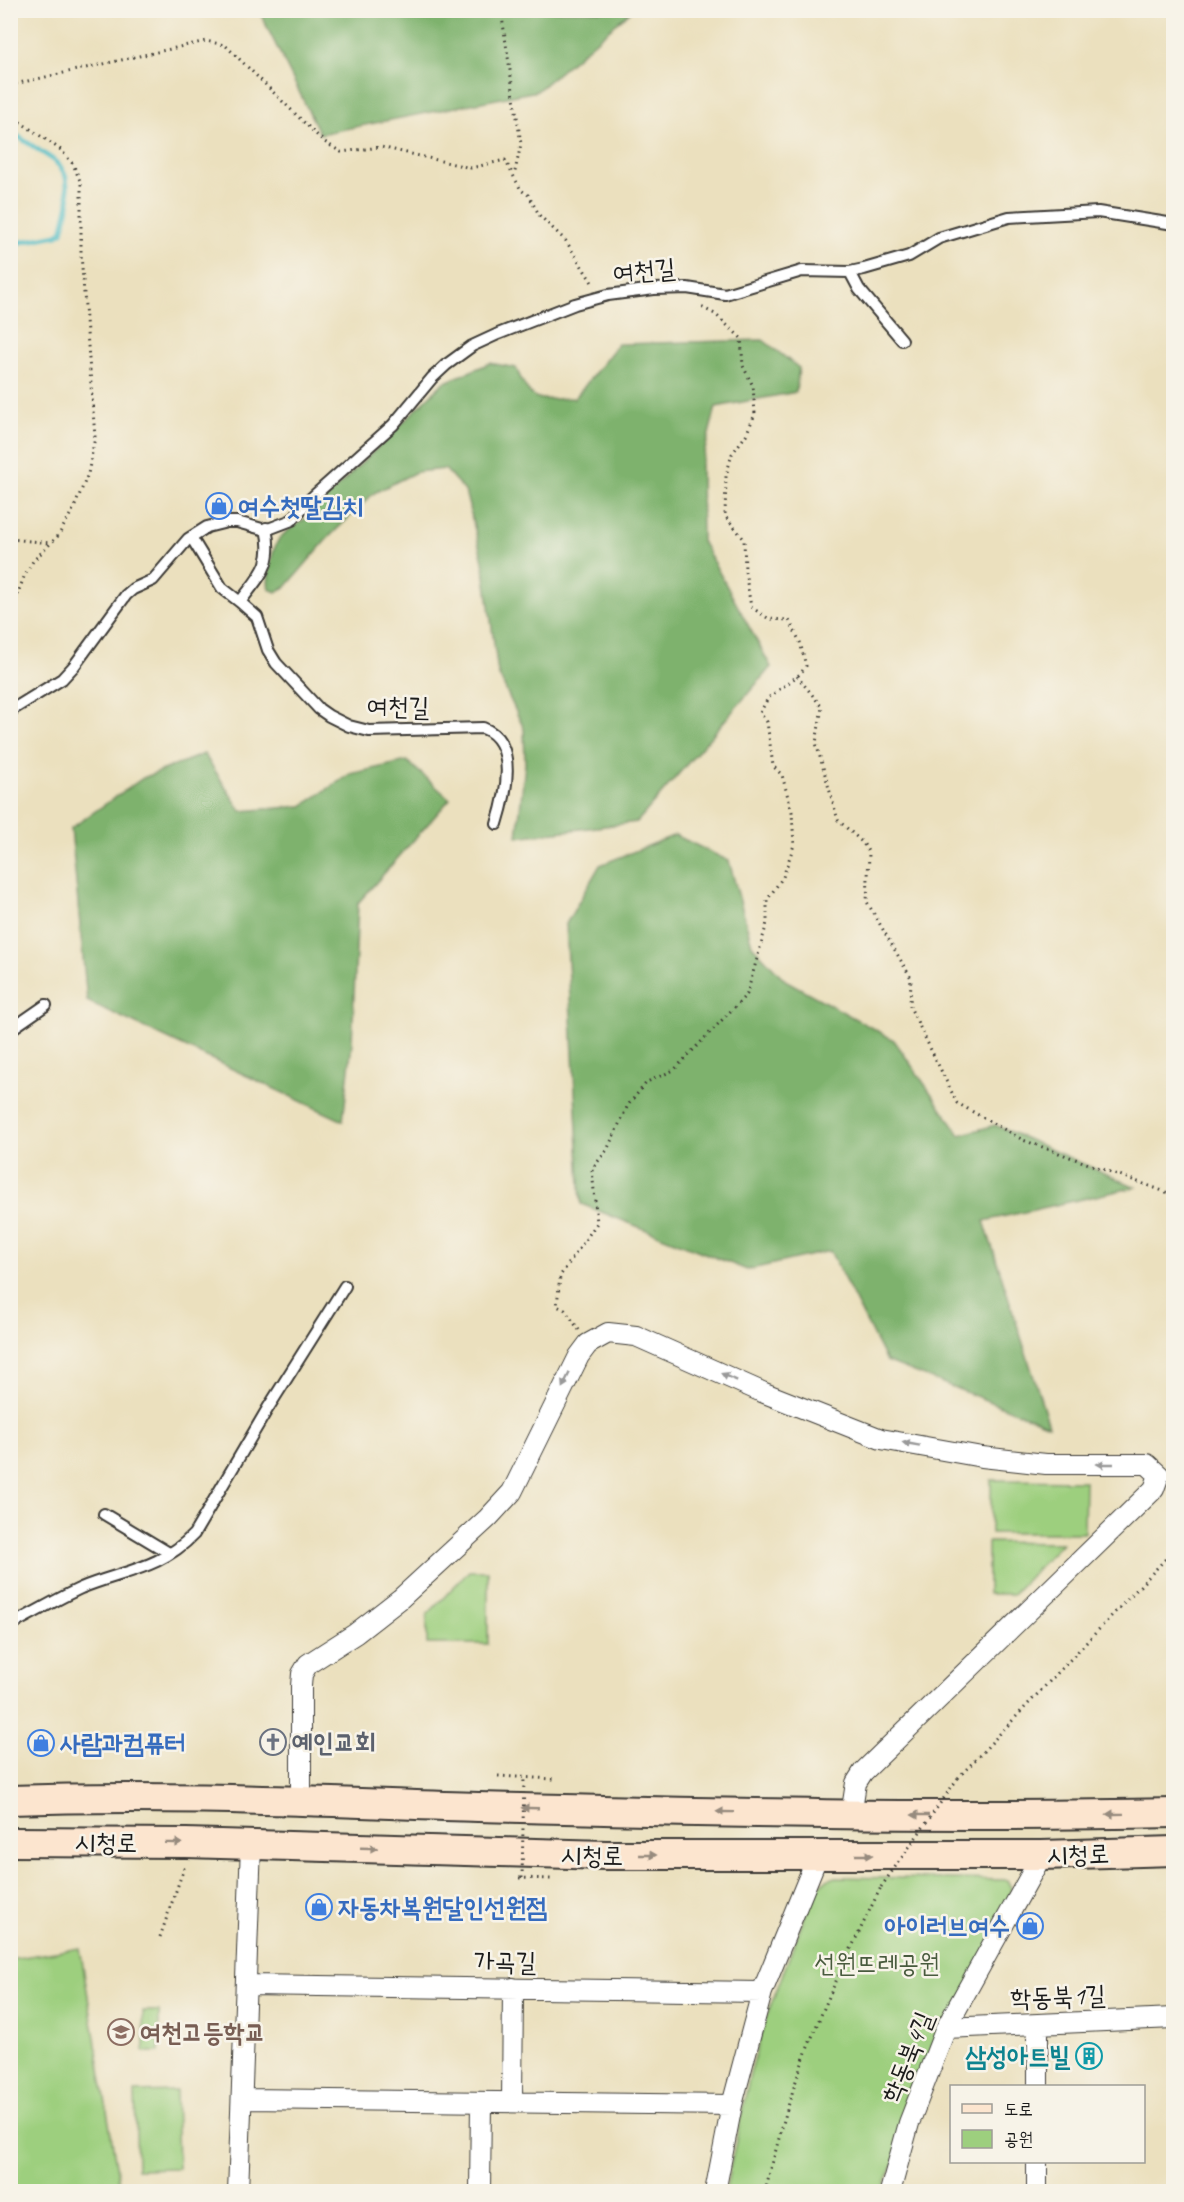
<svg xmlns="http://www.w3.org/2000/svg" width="1184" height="2202" viewBox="0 0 1184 2202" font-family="Caveat,'Poor Story',sans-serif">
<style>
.green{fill:#9dcf7e;stroke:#5c764d;stroke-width:1.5}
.forest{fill:#7eb26d;stroke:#4d6744;stroke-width:1.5}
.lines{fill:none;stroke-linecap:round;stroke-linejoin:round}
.stream{stroke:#4dbbc3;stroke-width:5}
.lane-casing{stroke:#3b3934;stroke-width:14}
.street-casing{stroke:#3b3934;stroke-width:22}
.secondary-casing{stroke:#3b3934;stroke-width:32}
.path{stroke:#3b3934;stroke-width:3;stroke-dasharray:1.5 4.5;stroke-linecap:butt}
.lane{stroke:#fff;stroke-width:10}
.street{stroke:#fff;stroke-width:20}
.secondary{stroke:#fce5cf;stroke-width:28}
.path-bridge{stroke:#3b3934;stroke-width:3;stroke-dasharray:1.5 4.5;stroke-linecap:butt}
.oneway{fill:#999}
.oneway2{fill:#978b7e}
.labels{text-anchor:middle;stroke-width:5;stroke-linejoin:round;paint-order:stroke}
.street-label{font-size:26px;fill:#1c1c1c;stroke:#f7f3e8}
.shop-label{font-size:26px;font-weight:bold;fill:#366cbe;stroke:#f7f3e8;text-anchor:start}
.worship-label{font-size:26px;font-weight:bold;fill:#5b616d;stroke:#f7f3e8;text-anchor:start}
.park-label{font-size:26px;fill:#495b3e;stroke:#f7f3e8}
.education-label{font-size:26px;font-weight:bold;fill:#785e54;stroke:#f7f3e8;text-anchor:start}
.culture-label{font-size:26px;font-weight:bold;fill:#0d838f;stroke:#f7f3e8;text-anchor:end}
</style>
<rect width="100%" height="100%" fill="#f7f3e8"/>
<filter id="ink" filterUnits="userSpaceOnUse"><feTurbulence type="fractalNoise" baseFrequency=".0167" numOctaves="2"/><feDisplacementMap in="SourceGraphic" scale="12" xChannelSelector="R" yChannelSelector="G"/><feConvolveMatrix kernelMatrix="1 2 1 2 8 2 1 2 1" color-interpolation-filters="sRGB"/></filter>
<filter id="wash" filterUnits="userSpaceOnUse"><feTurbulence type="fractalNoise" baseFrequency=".008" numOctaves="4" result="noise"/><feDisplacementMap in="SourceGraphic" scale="24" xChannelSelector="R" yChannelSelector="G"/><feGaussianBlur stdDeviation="1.35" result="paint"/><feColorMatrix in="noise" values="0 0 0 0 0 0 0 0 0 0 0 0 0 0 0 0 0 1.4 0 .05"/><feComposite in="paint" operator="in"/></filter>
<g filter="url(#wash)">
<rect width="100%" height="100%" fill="#ebe0be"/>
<path class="green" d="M991,1480L1085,1481L1084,1533H991Z
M988,1542L1062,1543L1013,1594H988Z
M469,1571H488V1644H427V1615Z
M835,1877L1007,1880L1011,1888L1010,1899L882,2191L725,2192L750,2074L765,2020L815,1890L825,1881Z
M80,1948L119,2183L68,2191H11V1959Z
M143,2011H159V2052H144Z
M176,2091L178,2168L137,2169L135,2092Z"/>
<path class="forest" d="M259,11H631L537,91L320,134Z
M763,340L799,368L796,392L716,407L701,465L702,541L771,667L637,822L517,837L525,764L524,729L498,673L483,561L465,491L445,469L416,472L374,493L327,539L286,587L276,592L269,589C267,581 269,574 270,566C276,535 280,536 305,519L443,383L490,363L516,368C533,407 537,399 575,398L618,344Z
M204,754L241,811L302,806L350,774L407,761L450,799L358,903L352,1043L343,1121L87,1001L71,828L143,778Z
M675,835L729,861L752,945L785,980L894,1040L960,1135L995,1125L1136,1187L984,1221L1049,1425L886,1361L830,1251L747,1270L581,1204L566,924L600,865Z"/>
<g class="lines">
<path class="stream" d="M10,131L55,161L62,169L66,177L69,203L62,232L57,235L16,243L10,246"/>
</g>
</g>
<g filter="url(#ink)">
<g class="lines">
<defs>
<path id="lane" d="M850,272L859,289L902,340
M191,537L222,588L240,602L257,617L268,650L276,663L319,709L329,716L349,726L369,731L483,728C519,742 506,795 497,824
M240,602C261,574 274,565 266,528
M10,711L62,679L74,666L126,595L133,589L153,580L188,539L207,527L227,522H237L262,529L271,528L292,520L308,501L393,425L432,378L446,365L472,346L498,334L575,304L608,295L654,289L687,288L725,294L802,271L850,272L864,269L909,256L939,238L1009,217L1098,212L1174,224
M10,1030L46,1005
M104,1514L169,1553
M10,1625C34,1613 57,1599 81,1588C122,1571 161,1569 194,1534L268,1408L345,1286"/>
<path id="street" d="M301,1802V1686L302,1674L308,1664L355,1634L400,1599L488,1518L512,1492L579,1356L588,1344L608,1333L636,1336L762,1392L881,1439L982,1457L1046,1464H1147L1159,1475L1154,1489L863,1772L856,1783L851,1815
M246,1985L762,1992
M946,2028L1174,2018
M1038,2086V2025
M242,2099L732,2105
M512,2102L513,1988
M238,2192L251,1845
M480,2192L481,2102
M715,2192L732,2105L762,1992L818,1855
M890,2192L909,2123L946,2028L1042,1855
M1037,2192V2162"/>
<path id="secondary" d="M10,1800C166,1794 323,1802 478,1807C710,1813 942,1818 1174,1813
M10,1842L186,1843L606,1855H1042L1174,1851"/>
</defs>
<use href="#lane" class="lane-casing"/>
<use href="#street" class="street-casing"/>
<use href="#secondary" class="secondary-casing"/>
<path class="path" d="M501,10L521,144L514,176
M10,85L206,41L225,45L323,141L341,152L381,147L471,168L505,160L521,190L528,195L540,216L566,241L593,284
M10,115L61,150L73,164L81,183V254L95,437L88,474L74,508L58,536L33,561L24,577L10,614
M10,539L51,543
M797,676L822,707L816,743L838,820L863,843L869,853L867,902L911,978L910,1007L957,1103L1023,1140L1174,1195
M579,1330L565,1310L557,1306L560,1276L597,1223L592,1169L607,1150L628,1105L647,1082L674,1070L747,994L767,923V900L783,877L794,845L792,812L782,775L773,766L767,722L760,713L768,698L800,674L806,666L800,642L789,620L769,619L751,607L745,571L744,539L725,516L726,476L732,454L746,435L755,414L753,386L743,366L741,338L715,314L699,306
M498,1776L554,1779
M958,1778L1174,1550
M519,1878L552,1879
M160,1937L185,1865
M765,2192C778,2141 791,2090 810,2042C831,1989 856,1938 881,1887"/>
<use href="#lane" class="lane"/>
<use href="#street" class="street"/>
<use href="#secondary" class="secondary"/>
<path class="path-bridge" d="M522,1878L524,1777
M881,1887L958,1778"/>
</g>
<defs><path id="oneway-solid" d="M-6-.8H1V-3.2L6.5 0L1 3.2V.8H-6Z" transform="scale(1.5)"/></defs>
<g class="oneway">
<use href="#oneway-solid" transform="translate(729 1377) rotate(-156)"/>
<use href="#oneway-solid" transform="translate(566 1380) rotate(116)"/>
<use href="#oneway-solid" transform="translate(911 1444) rotate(-170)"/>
<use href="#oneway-solid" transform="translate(1105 1464) rotate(180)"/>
</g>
<g class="oneway2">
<use href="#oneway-solid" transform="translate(530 1808) rotate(-178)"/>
<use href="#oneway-solid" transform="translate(725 1812) rotate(-179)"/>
<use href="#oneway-solid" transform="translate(1115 1814) rotate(179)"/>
<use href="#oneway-solid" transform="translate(920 1815) rotate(-180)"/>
<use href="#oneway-solid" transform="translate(174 1843) rotate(1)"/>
<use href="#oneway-solid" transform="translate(369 1848) rotate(2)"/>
<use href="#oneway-solid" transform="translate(648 1855)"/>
<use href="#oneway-solid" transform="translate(864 1855)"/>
</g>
</g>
<defs>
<symbol id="shop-ring" viewBox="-11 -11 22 22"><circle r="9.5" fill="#f7f3e8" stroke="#3f7fe0" stroke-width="1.5"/><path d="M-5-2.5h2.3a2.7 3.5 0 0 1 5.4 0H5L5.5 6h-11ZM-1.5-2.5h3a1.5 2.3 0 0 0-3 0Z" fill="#3f7fe0"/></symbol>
<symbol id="church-ring" viewBox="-11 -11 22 22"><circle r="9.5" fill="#f7f3e8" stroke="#6b7280" stroke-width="1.5"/><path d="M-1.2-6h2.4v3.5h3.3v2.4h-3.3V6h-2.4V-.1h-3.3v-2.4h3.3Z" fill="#6b7280"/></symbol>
<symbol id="school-ring" viewBox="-11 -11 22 22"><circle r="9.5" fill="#f7f3e8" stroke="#8d6e63" stroke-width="1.5"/><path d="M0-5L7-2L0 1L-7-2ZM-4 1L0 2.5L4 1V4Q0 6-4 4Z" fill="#8d6e63"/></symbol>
<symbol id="building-ring" viewBox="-11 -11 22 22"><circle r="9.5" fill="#f7f3e8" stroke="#0f9aa8" stroke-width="1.5"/><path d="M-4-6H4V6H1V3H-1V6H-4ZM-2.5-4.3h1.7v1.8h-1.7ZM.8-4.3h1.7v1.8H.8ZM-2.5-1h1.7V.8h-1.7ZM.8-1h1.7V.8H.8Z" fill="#0f9aa8"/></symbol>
</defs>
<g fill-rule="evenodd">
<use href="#shop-ring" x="204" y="491" width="30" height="30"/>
<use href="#church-ring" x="258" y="1727" width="30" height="30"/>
<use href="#shop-ring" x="26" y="1728" width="30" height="30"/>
<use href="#shop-ring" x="304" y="1892" width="30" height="30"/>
<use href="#shop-ring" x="1015" y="1911" width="30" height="30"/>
<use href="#school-ring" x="106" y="2017" width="30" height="30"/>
<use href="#building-ring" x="1074" y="2041" width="30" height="30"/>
</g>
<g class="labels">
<g class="street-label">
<text transform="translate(644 270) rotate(-5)" y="9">여천길</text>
<text transform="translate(398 706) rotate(1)" y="9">여천길</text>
<text transform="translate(106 1842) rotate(1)" y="9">시청로</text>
<text transform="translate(1078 1854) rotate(-2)" y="9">시청로</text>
<text transform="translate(592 1855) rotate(1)" y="9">시청로</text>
<text transform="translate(505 1961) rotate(1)" y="9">가곡길</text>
<text transform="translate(1058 1996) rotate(-2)" y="9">학동북1길</text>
<text transform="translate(907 2057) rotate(-68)" y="9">학동북4길</text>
</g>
<g class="shop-label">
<text x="238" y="515">여수첫딸김치</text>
<text x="60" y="1752">사람과컴퓨터</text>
<text x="338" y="1916">자동차복원달인선원점</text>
<text x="1010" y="1935" text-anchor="end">아이러브여수</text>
</g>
<g class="worship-label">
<text x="292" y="1751">예인교회</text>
</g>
<g class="park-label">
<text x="877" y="1972">선원뜨레공원</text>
</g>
<g class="education-label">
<text x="140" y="2041">여천고등학교</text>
</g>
<g class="culture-label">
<text x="1070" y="2065">삼성아트빌</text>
</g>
</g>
<rect width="1184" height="2202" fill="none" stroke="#f7f3e8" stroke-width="36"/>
<rect x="950" y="2085" width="195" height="78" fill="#f7f3e8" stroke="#9f9d96" stroke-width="1.5"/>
<rect x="962" y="2104" width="30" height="9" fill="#fce5cf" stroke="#9f9d96" stroke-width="1.5"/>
<text x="1004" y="2115" font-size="18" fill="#1c1c1c">도로</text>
<rect x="962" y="2130" width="30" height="18" fill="#9dcf7e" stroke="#9f9d96" stroke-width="1.5"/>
<text x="1004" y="2145" font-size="18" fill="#1c1c1c">공원</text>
</svg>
